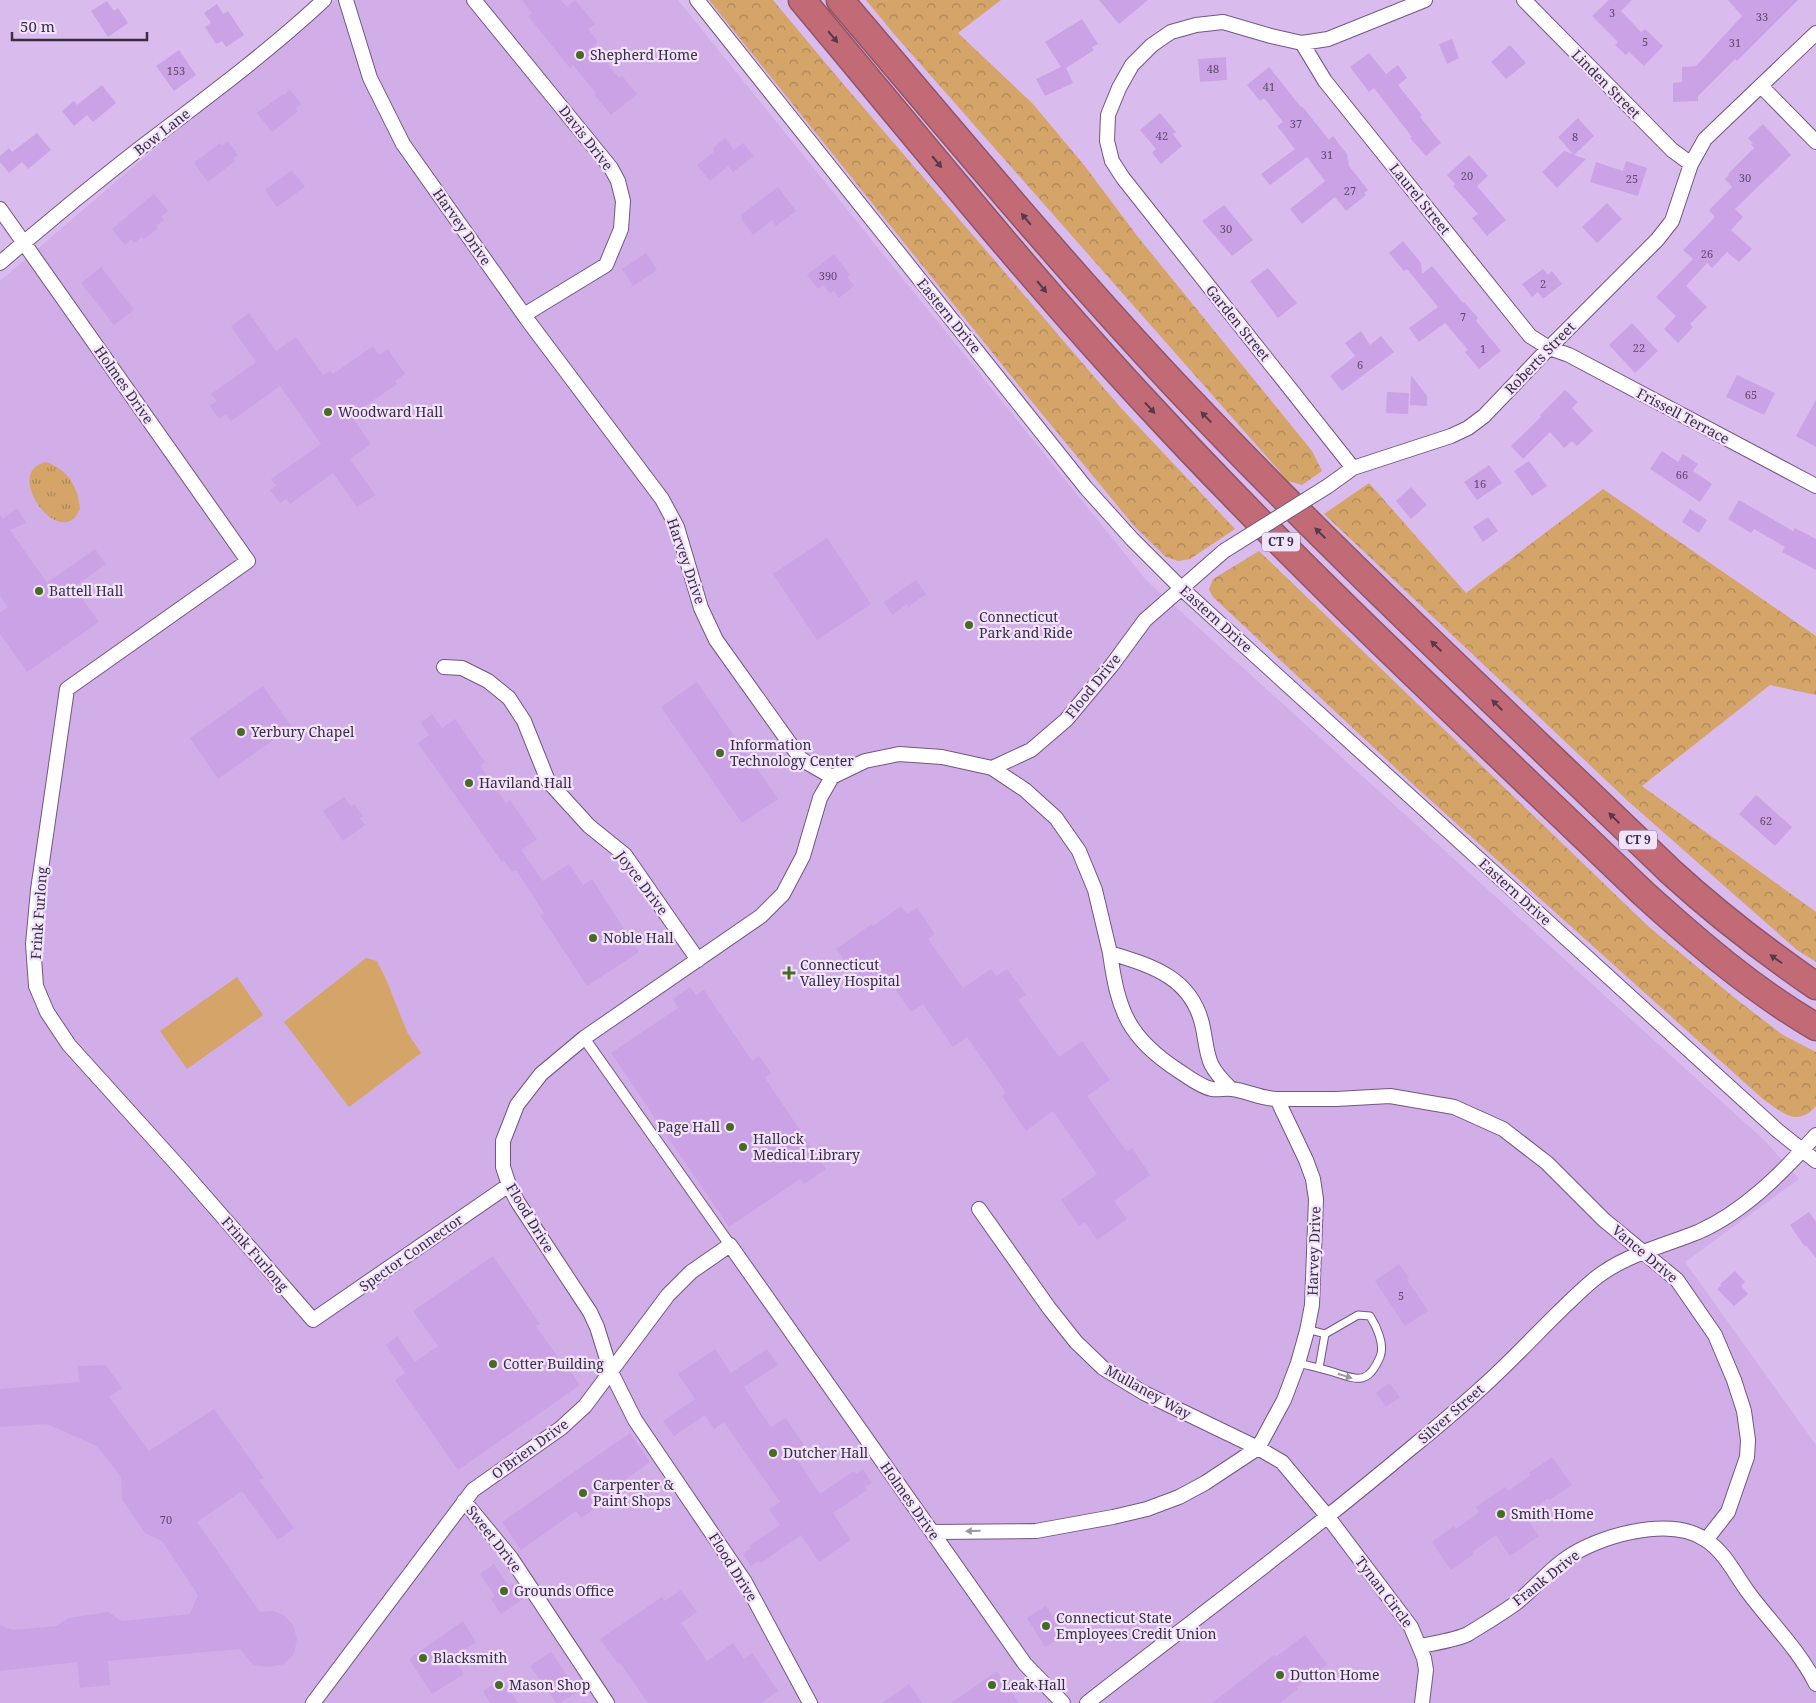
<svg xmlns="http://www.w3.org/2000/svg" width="1816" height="1703" viewBox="0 0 1816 1703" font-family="'Noto Serif',serif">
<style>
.built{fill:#d1aee7}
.grass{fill:url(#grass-tufts)}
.forest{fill:url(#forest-crowns)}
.pitch{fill:#d4a469}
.building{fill:#cca2e6}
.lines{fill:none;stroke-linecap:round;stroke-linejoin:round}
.service-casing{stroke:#725683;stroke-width:9}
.pedestrian-casing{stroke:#725683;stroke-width:12}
.minor-casing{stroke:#725683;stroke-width:16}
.motorway-casing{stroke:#925564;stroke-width:29}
.service{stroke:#fff;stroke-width:7}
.pedestrian{stroke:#fff;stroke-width:10}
.minor{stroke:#fff;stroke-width:14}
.motorway{stroke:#c26b77;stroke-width:26}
.minor-bridge-casing{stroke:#725683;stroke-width:16;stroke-linecap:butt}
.minor-bridge{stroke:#fff;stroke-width:14}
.oneway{fill:#55394c}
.oneway2{fill:#9c96a0}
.poi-dot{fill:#476b23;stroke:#f2e3fd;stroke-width:2}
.labels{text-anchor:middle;stroke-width:4.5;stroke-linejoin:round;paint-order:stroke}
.number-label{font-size:11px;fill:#5e4a6a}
.shield{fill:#f2e3fd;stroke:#716479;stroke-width:1}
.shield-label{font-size:12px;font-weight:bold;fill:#3a2d41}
.poi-label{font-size:14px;fill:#3a2d41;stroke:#f2e3fd;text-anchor:start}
.street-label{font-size:14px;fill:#3a2d41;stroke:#f2e3fd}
</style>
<defs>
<pattern id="grass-tufts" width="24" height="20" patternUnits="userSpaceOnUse" patternTransform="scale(1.25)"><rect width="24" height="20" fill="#d4a469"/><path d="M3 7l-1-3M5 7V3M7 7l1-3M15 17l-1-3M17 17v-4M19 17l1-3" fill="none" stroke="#ad8658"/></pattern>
<pattern id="forest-crowns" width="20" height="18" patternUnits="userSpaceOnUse" patternTransform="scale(1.25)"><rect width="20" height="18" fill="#d4a469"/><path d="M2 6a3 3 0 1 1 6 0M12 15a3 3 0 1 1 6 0" fill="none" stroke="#ad8658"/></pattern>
</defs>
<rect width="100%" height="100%" fill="#dabbee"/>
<path class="built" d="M335,0H678L1146,580L1764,1140L1799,1179L1685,1262L1816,1445V1703H0V281L134,166Z"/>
<path class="grass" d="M46,462C68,470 78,486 80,509C77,514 75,519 70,521C46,532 7,470 46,462Z"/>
<path class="forest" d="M709,0H773L833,72L1121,408L1235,529L1190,559L1178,561L1166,557L1135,527L1028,397Z
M866,0H1001L958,33L1033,104L1084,165L1138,237L1312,451L1322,471L1302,485L1288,481L894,34Z
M1369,483L1466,593L1603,489L1816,636V695L1770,685L1642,786L1816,912V962L1797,950L1629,802L1324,514Z
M1259,551L1649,927L1736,999L1783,1035L1816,1052V1106C1797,1128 1782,1112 1764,1100L1418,789L1213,597L1209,589L1213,579Z"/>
<path class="pitch" d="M366,958L377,961L386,979L407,1032L421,1053L349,1107L284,1022Z
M237,977L263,1015L187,1069L160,1031Z"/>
<path class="building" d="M522,0H561L567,7L575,0L595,24L588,29L598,42L593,46L619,78L622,76L637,94L611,115L594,94L596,93L573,65L570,68L528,16L532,13Z
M1099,0H1148L1119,24Z
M1609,0H1632L1621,11L1641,32L1645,29L1663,46L1644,66L1629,52L1626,55L1615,45L1618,42L1592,16Z
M1728,0H1798L1737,61L1735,59L1698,96V101L1673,102V83L1682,82V67L1696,66L1742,16Z
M107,1L114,11L118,8L128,23L108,37L91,11Z
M217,4L223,14L228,11L244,35L226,47L222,41L216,44L205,27L211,23L204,13Z
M1082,19L1098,44L1092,47L1094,50L1066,68L1073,83L1045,96L1036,79L1061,67L1045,42Z
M1452,39L1459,58L1447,64L1439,44Z
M1510,45L1526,63L1506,79L1491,62Z
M179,50L196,75L174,91L156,66Z
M1369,53L1386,74L1398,65L1407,78L1398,85L1422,115L1420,117L1441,143L1426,156L1410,138L1412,137L1374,88L1369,92L1350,67Z
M1226,57L1227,80L1200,82L1198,59Z
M1269,67L1301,107L1302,106L1329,140L1333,136L1347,154L1349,166L1368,190L1364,193L1366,195L1346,211L1335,197L1302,224L1290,209L1325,181L1307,157L1270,185L1261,174L1295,149L1277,126L1283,122L1264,98L1260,101L1247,85Z
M102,85L116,103L93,122L87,115L74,126L62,111L74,101L77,105Z
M290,90L301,104L295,108L298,111L272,132L257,113L283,94L284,95Z
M1160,113L1176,132L1173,134L1182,146L1161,164L1152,153L1156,149L1140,130Z
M1578,118L1594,136L1574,155L1586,159L1557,188L1542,172L1564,151L1573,154L1558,137Z
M1763,124L1791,155L1735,209L1743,217L1731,230L1752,249L1739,262L1727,252L1712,268L1707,263L1686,286L1707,307L1690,324L1693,327L1678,343L1664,329L1676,316L1656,297L1693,259L1683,250L1715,217L1709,210L1732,187L1725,179L1729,175L1728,174L1754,148L1751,144L1753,143L1748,138Z
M37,133L51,150L28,169L22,162L9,173L0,162V156L9,148L12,152Z
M725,138L734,150L743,143L754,156L733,172L728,166L710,181L697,165L714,152L713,148Z
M228,141L238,155L233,159L235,161L208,182L194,163L220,143L222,146Z
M1469,155L1488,176L1477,186L1506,220L1487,236L1472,218L1478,214L1453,186L1455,184L1447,175Z
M1626,161L1647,168L1638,196L1590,182L1596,162L1623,171Z
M292,170L305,187L277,207L265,190Z
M778,187L796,211L776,226L772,220L753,235L741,218L742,217L741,215Z
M154,194L168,211L161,217L164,220L156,226L158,228L144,239L142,237L134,243L131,239L125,245L112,229Z
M1607,203L1622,219L1597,243L1582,227Z
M1224,205L1253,240L1232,256L1202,221Z
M1403,241L1421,263L1422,274L1432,266L1463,303L1464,302L1478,318L1476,321L1501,351L1479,369L1465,352L1468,350L1445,323L1419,342L1409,328L1438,307L1407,269L1404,271L1389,253Z
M646,253L657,270L633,286L622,269Z
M834,254L850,275L847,277L854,286L839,298L834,291L830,293L823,285L818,289L807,275Z
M101,267L134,310L114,325L81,283Z
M1268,268L1297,303L1278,318L1250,281Z
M1543,269L1548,275L1552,271L1562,284L1543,299L1538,292L1532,297L1522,284Z
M249,313L276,351L296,337L323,375L330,371L333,374L373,346L379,355L388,349L405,374L395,381L397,384L351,416L371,444L350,459L375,495L357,507L333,473L290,504L286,499L280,503L270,490L276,486L271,479L321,444L280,386L231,421L226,414L219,419L210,406L217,401L211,394L256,362L231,326Z
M1632,323L1658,351L1635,373L1609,345Z
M1361,331L1370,345L1381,336L1394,352L1342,391L1330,376L1355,356L1345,343Z
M1411,375L1427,396V406L1410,405Z
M1737,375L1775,393L1764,415L1726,397Z
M1565,390L1578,402L1572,408L1593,431L1577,446L1572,441L1564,448L1550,432L1523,459L1511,446L1541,417L1540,415Z
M1387,392L1409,393L1408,414L1386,413Z
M1816,400V447L1796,436Z
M1662,451L1678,462L1683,454L1698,464L1693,471L1712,484L1700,502L1650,469Z
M1529,461L1547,486L1532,496L1514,471Z
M1489,465L1502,483L1477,500L1464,482Z
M1411,487L1427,505L1411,519L1396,501Z
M1739,500L1793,531L1795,528L1816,539V570L1782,552L1785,547L1754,529L1751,533L1728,519Z
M17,508L26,523L10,530L47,583L95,549L106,564L74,587L99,622L27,672L0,634V613L8,607L0,596V515L3,519Z
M1690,509L1707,520L1699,533L1682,522Z
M1488,517L1498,531L1483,542L1473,527Z
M827,538L871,604L817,640L773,574Z
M916,580L926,594L908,607L907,604L892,615L884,602Z
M697,682L778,799L742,823L661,707Z
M263,686L292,727L218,779L190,738Z
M432,714L442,728L455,719L485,762L480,766L506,803L510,800L537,839L521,850L543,881L569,864L583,885L592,879L639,952L587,986L540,915L544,913L516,870L512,872L504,861L502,862L418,743L429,735L421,723Z
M1756,795L1792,827L1775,846L1739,814Z
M344,797L351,806L354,804L363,816L360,818L365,825L343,841L323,811Z
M901,906L907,914L917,908L935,934L928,939L963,988L991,969L996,976L1007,969L1026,995L1018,1000L1059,1057L1082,1041L1110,1080L1087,1096L1127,1152L1132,1148L1150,1175L1114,1201L1127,1219L1097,1240L1085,1222L1079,1226L1061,1200L1097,1174L1053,1111L1026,1131L1002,1096L1006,1093L967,1037L953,1047L923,1004L911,1012L884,973L863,987L836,949L872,924L873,926Z
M690,987L696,995L704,990L752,1061L759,1056L771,1073L765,1078L826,1169L804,1184L800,1179L729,1227L611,1053L678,1008L673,999Z
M1809,1212L1816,1222V1258L1806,1245L1805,1247L1790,1225Z
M493,1256L540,1324L536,1326L561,1362L564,1361L580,1385L458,1470L395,1380L405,1373L386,1345L397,1336L415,1362L438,1346L413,1311Z
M1399,1264L1409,1278L1407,1280L1428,1311L1405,1326L1375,1281Z
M1735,1271L1745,1282L1741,1286L1748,1294L1734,1306L1717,1289L1721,1286L1720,1284Z
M715,1349L731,1373L767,1349L769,1352L778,1365L744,1387L771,1427L786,1418L807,1450L795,1457L820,1494L854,1471L856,1474L863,1469L872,1483L865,1487L867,1490L833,1513L851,1540L819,1562L801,1535L761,1563L758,1561L751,1566L743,1554L751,1548L749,1546L780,1525L769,1509L780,1502L724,1422L714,1429L705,1415L674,1436L663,1421L695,1399L678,1374Z
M106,1365L122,1388L109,1397L149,1451L214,1409L264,1478L259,1480L294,1528L278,1540L242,1491L197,1522L260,1612L273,1611L285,1616L293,1625L297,1639L294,1654L284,1664L269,1667L253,1665L240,1649L108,1661L110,1685L80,1688L77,1662L0,1671V1625L12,1630L56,1626L69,1618L108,1612L122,1621L190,1614L198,1595L162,1541L145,1533L122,1499L121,1477L97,1446L47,1424L0,1427V1389L80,1382L77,1366Z
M1389,1383L1400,1397L1386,1407L1376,1393Z
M630,1433L650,1462L618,1485L621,1490L581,1518L576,1511L521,1550L502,1522Z
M1552,1457L1572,1485L1549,1500L1548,1498L1524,1515L1539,1536L1510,1556L1496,1535L1472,1552L1474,1554L1451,1570L1432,1542L1454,1526L1456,1529L1479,1512L1476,1507L1505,1487L1508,1491L1531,1475L1529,1473Z
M494,1564L509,1586L512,1584L523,1599L501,1614L491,1599L495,1596L480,1574Z
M681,1590L697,1612L681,1623L707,1661L733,1643L744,1659L752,1653L778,1691L761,1703H648L620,1663L618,1664L600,1639L662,1597L665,1601Z
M1046,1606L1064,1634L1045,1647L1027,1618Z
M463,1621L476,1642L453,1657L464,1674L432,1694L409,1659Z
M1305,1635L1327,1664L1297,1687L1298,1689L1280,1703H1212L1274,1655L1276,1657Z
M551,1652L578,1691L560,1703H556L530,1666Z
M997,1671L1019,1703H951Z
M502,1679L518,1703H490L483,1691Z
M909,1684L922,1703H882Z"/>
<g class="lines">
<defs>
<path id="service" d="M1298,1363C1310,1366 1321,1368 1333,1372C1358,1380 1368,1385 1380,1357C1385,1345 1377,1327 1370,1316L1358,1315L1325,1334L1307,1329
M1319,1368L1325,1334"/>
<path id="pedestrian" d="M584,1038L730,1245"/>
<path id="minor" d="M346,0L370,78L403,144L529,322L662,499L677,527L701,608L716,640L801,759L832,777L865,761L899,754L942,757L992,768L1025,790L1056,818L1079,851L1095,890L1110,953C1153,966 1193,978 1203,1028C1209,1060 1206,1064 1231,1089
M474,0L611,168L618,181L623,201L621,229L606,265L524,315
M697,0L1086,488L1132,539L1181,588L1778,1131L1816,1161
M1524,0L1672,150L1691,164
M1302,43L1325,81L1530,336L1549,348L1569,355L1816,486
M1761,86L1816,142
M0,209L248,561L67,689L38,890L33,944L36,986L47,1012L69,1045L181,1169L313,1320L509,1185
M0,263C44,225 89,188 135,152C199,103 265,55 324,0
M1353,468L1123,178L1112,161L1107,141L1108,115L1119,88L1132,65L1152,45L1171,32L1196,25L1223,22L1271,36L1302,43L1328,39L1425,0
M1328,486L1353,468L1451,436L1468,428L1484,416L1549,348L1657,240L1672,221L1691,164L1705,139L1816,33
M444,667L462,668L488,681L509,698L524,721L548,781L589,826L625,855L698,960
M992,768L1031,750L1066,720L1112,665L1145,620L1224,551
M1277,1099H1336L1390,1096L1454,1107L1503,1129L1547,1163L1604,1220L1677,1280L1715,1335L1734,1380L1744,1411L1748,1440L1747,1457L1728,1512L1706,1540
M979,1209L1049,1308L1076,1342L1103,1368L1144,1393L1258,1448L1282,1462L1328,1517L1411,1627L1424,1658L1426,1670L1422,1703
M464,1501L511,1558L607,1703
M932,1532L1036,1531L1113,1517L1147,1509L1179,1497L1205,1483L1258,1448L1284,1400L1298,1363L1307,1331L1312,1305L1316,1199L1313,1179L1306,1160L1277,1099C1262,1099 1247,1091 1232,1089C1225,1088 1219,1090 1212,1089C1201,1087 1188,1077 1179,1071C1128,1038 1118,1011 1110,953
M1421,1646C1434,1643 1456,1640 1468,1634C1484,1624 1501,1614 1516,1603C1533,1590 1546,1573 1564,1560C1596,1536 1670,1515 1706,1540C1727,1554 1736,1577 1751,1596C1773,1625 1799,1650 1816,1684
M313,1703L473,1490L561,1428L585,1406L668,1295L691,1272L730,1245L1025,1664L1063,1703
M810,1703L745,1582L635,1420L611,1372L597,1327L590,1312L517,1201L509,1185L503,1167V1141L517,1105L541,1074L584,1038L761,916L783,894L803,856L820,798L832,777
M1087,1703C1195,1619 1305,1537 1410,1449C1437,1427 1463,1405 1488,1382C1524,1349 1556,1312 1592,1281C1623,1255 1661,1247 1698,1232C1744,1212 1783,1172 1816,1135"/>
<path id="motorway" d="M802,0C917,137 1029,277 1151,408C1307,577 1477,733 1643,893C1697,942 1753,990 1816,1027
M840,0C950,129 1058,260 1174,384C1333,553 1504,711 1671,872C1717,914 1765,951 1816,986"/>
</defs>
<use href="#service" class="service-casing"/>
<use href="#pedestrian" class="pedestrian-casing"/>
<use href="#minor" class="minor-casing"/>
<use href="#motorway" class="motorway-casing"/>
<use href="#service" class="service"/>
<use href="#pedestrian" class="pedestrian"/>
<use href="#minor" class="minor"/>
<use href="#motorway" class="motorway"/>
<defs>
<path id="minor-bridge" d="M1224,551L1328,486"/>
</defs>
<use href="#minor-bridge" class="minor-bridge-casing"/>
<use href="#minor-bridge" class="minor-bridge"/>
</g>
<defs><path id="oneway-solid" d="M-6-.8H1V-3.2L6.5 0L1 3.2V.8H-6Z" transform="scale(1.25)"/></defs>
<g class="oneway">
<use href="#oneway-solid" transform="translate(833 37) rotate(50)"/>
<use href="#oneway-solid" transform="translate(937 162) rotate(50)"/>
<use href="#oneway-solid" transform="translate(1026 219) rotate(-130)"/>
<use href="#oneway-solid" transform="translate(1042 287) rotate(50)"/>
<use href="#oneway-solid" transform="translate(1150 408) rotate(47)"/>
<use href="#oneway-solid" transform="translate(1206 417) rotate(-134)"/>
<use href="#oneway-solid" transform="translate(1320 533) rotate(-135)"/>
<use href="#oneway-solid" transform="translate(1436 646) rotate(-136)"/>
<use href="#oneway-solid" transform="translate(1497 705) rotate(-136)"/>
<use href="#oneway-solid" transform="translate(1614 818) rotate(-136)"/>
<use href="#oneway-solid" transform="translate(1776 959) rotate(-145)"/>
</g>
<g class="oneway2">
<use href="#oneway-solid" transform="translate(1345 1376) rotate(17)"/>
<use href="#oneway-solid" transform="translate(973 1531) rotate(179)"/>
</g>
<g class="poi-dot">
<circle cx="580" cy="55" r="5"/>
<circle cx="328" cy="412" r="5"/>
<circle cx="39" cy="591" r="5"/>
<circle cx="969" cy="625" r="5"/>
<circle cx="241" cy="732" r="5"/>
<circle cx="720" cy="753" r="5"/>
<circle cx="469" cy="783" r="5"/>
<circle cx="593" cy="938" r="5"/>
<path d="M786.5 965.5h5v5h5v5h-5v5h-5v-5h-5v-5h5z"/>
<circle cx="730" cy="1127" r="5"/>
<circle cx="743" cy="1147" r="5"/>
<circle cx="493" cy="1364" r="5"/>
<circle cx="773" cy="1453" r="5"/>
<circle cx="583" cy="1493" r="5"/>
<circle cx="1501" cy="1514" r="5"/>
<circle cx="504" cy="1591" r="5"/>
<circle cx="1046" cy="1626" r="5"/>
<circle cx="423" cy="1658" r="5"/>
<circle cx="1280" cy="1675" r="5"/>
<circle cx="499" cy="1685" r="5"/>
<circle cx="992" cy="1685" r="5"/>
</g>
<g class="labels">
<g class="number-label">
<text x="1612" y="17">3</text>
<text x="1762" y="21">33</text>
<text x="1645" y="46">5</text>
<text x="1735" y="47">31</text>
<text x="1213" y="73">48</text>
<text x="176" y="75">153</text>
<text x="1269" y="91">41</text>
<text x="1296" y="128">37</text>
<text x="1162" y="140">42</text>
<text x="1575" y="141">8</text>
<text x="1327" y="159">31</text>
<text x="1467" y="180">20</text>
<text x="1745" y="182">30</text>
<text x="1632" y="183">25</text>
<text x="1350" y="195">27</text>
<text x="1226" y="233">30</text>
<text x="1707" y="258">26</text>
<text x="828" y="280">390</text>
<text x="1543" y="288">2</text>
<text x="1463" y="321">7</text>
<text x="1639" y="352">22</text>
<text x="1483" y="353">1</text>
<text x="1360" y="369">6</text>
<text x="1751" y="399">65</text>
<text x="1682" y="479">66</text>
<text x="1480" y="488">16</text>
<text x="1766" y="825">62</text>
<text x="1401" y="1300">5</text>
<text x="166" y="1524">70</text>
</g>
<g class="shield">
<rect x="1262" y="532.5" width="38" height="19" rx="4"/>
<rect x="1619" y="830.5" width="38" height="19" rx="4"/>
</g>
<g class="shield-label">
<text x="1281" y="546">CT 9</text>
<text x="1638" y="844">CT 9</text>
</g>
<g class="poi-label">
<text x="590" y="60">Shepherd Home</text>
<text x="338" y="417">Woodward Hall</text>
<text x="49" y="596">Battell Hall</text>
<text x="979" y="622">Connecticut<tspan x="979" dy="16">Park and Ride</tspan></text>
<text x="251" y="737">Yerbury Chapel</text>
<text x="730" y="750">Information<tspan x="730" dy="16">Technology Center</tspan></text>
<text x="479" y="788">Haviland Hall</text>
<text x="603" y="943">Noble Hall</text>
<text x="800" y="970">Connecticut<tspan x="800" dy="16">Valley Hospital</tspan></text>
<text x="720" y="1132" text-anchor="end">Page Hall</text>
<text x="753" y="1144">Hallock<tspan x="753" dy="16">Medical Library</tspan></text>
<text x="503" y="1369">Cotter Building</text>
<text x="783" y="1458">Dutcher Hall</text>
<text x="593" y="1490">Carpenter &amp;<tspan x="593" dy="16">Paint Shops</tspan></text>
<text x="1511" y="1519">Smith Home</text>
<text x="514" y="1596">Grounds Office</text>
<text x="1056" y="1623">Connecticut State<tspan x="1056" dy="16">Employees Credit Union</tspan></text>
<text x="433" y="1663">Blacksmith</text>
<text x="1290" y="1680">Dutton Home</text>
<text x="509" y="1690">Mason Shop</text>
<text x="1002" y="1690">Leak Hall</text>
</g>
<g class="street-label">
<text transform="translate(1606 84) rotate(45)" y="5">Linden Street</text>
<text transform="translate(162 132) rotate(-38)" y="5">Bow Lane</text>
<text transform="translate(586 138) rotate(52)" y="5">Davis Drive</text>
<text transform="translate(1420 199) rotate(51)" y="5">Laurel Street</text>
<text transform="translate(462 227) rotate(55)" y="5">Harvey Drive</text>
<text transform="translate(949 316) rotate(51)" y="5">Eastern Drive</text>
<text transform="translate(1238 323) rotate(51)" y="5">Garden Street</text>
<text transform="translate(1540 358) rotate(-46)" y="5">Roberts Street</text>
<text transform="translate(124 385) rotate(55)" y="5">Holmes Drive</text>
<text transform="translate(1683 416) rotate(28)" y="5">Frissell Terrace</text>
<text transform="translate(686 561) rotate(71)" y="5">Harvey Drive</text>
<text transform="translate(1216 619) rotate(42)" y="5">Eastern Drive</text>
<text transform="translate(1093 686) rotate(-51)" y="5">Flood Drive</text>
<text transform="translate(642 883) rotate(53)" y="5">Joyce Drive</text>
<text transform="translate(1515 892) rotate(42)" y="5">Eastern Drive</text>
<text transform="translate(39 913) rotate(-86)" y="5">Frink Furlong</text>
<text transform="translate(530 1218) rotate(59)" y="5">Flood Drive</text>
<text transform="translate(1314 1251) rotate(-88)" y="5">Harvey Drive</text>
<text transform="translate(411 1253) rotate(-35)" y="5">Spector Connector</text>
<text transform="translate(255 1254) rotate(49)" y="5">Frink Furlong</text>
<text transform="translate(1645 1254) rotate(40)" y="5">Vance Drive</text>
<text transform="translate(1148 1392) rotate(29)" y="5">Mullaney Way</text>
<text transform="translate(1451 1414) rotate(-41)" y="5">Silver Street</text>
<text transform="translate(530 1449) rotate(-36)" y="5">O'Brien Drive</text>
<text transform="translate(910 1501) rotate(55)" y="5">Holmes Drive</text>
<text transform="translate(494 1539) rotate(52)" y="5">Sweet Drive</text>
<text transform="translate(733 1567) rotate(58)" y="5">Flood Drive</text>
<text transform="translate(1546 1578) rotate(-38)" y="5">Frank Drive</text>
<text transform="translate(1384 1592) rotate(53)" y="5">Tynan Circle</text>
</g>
</g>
<path d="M12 32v8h135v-8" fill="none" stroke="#3a2d41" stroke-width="2.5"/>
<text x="20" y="32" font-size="15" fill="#3a2d41" stroke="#f2e3fd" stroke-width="4" paint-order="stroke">50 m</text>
</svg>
